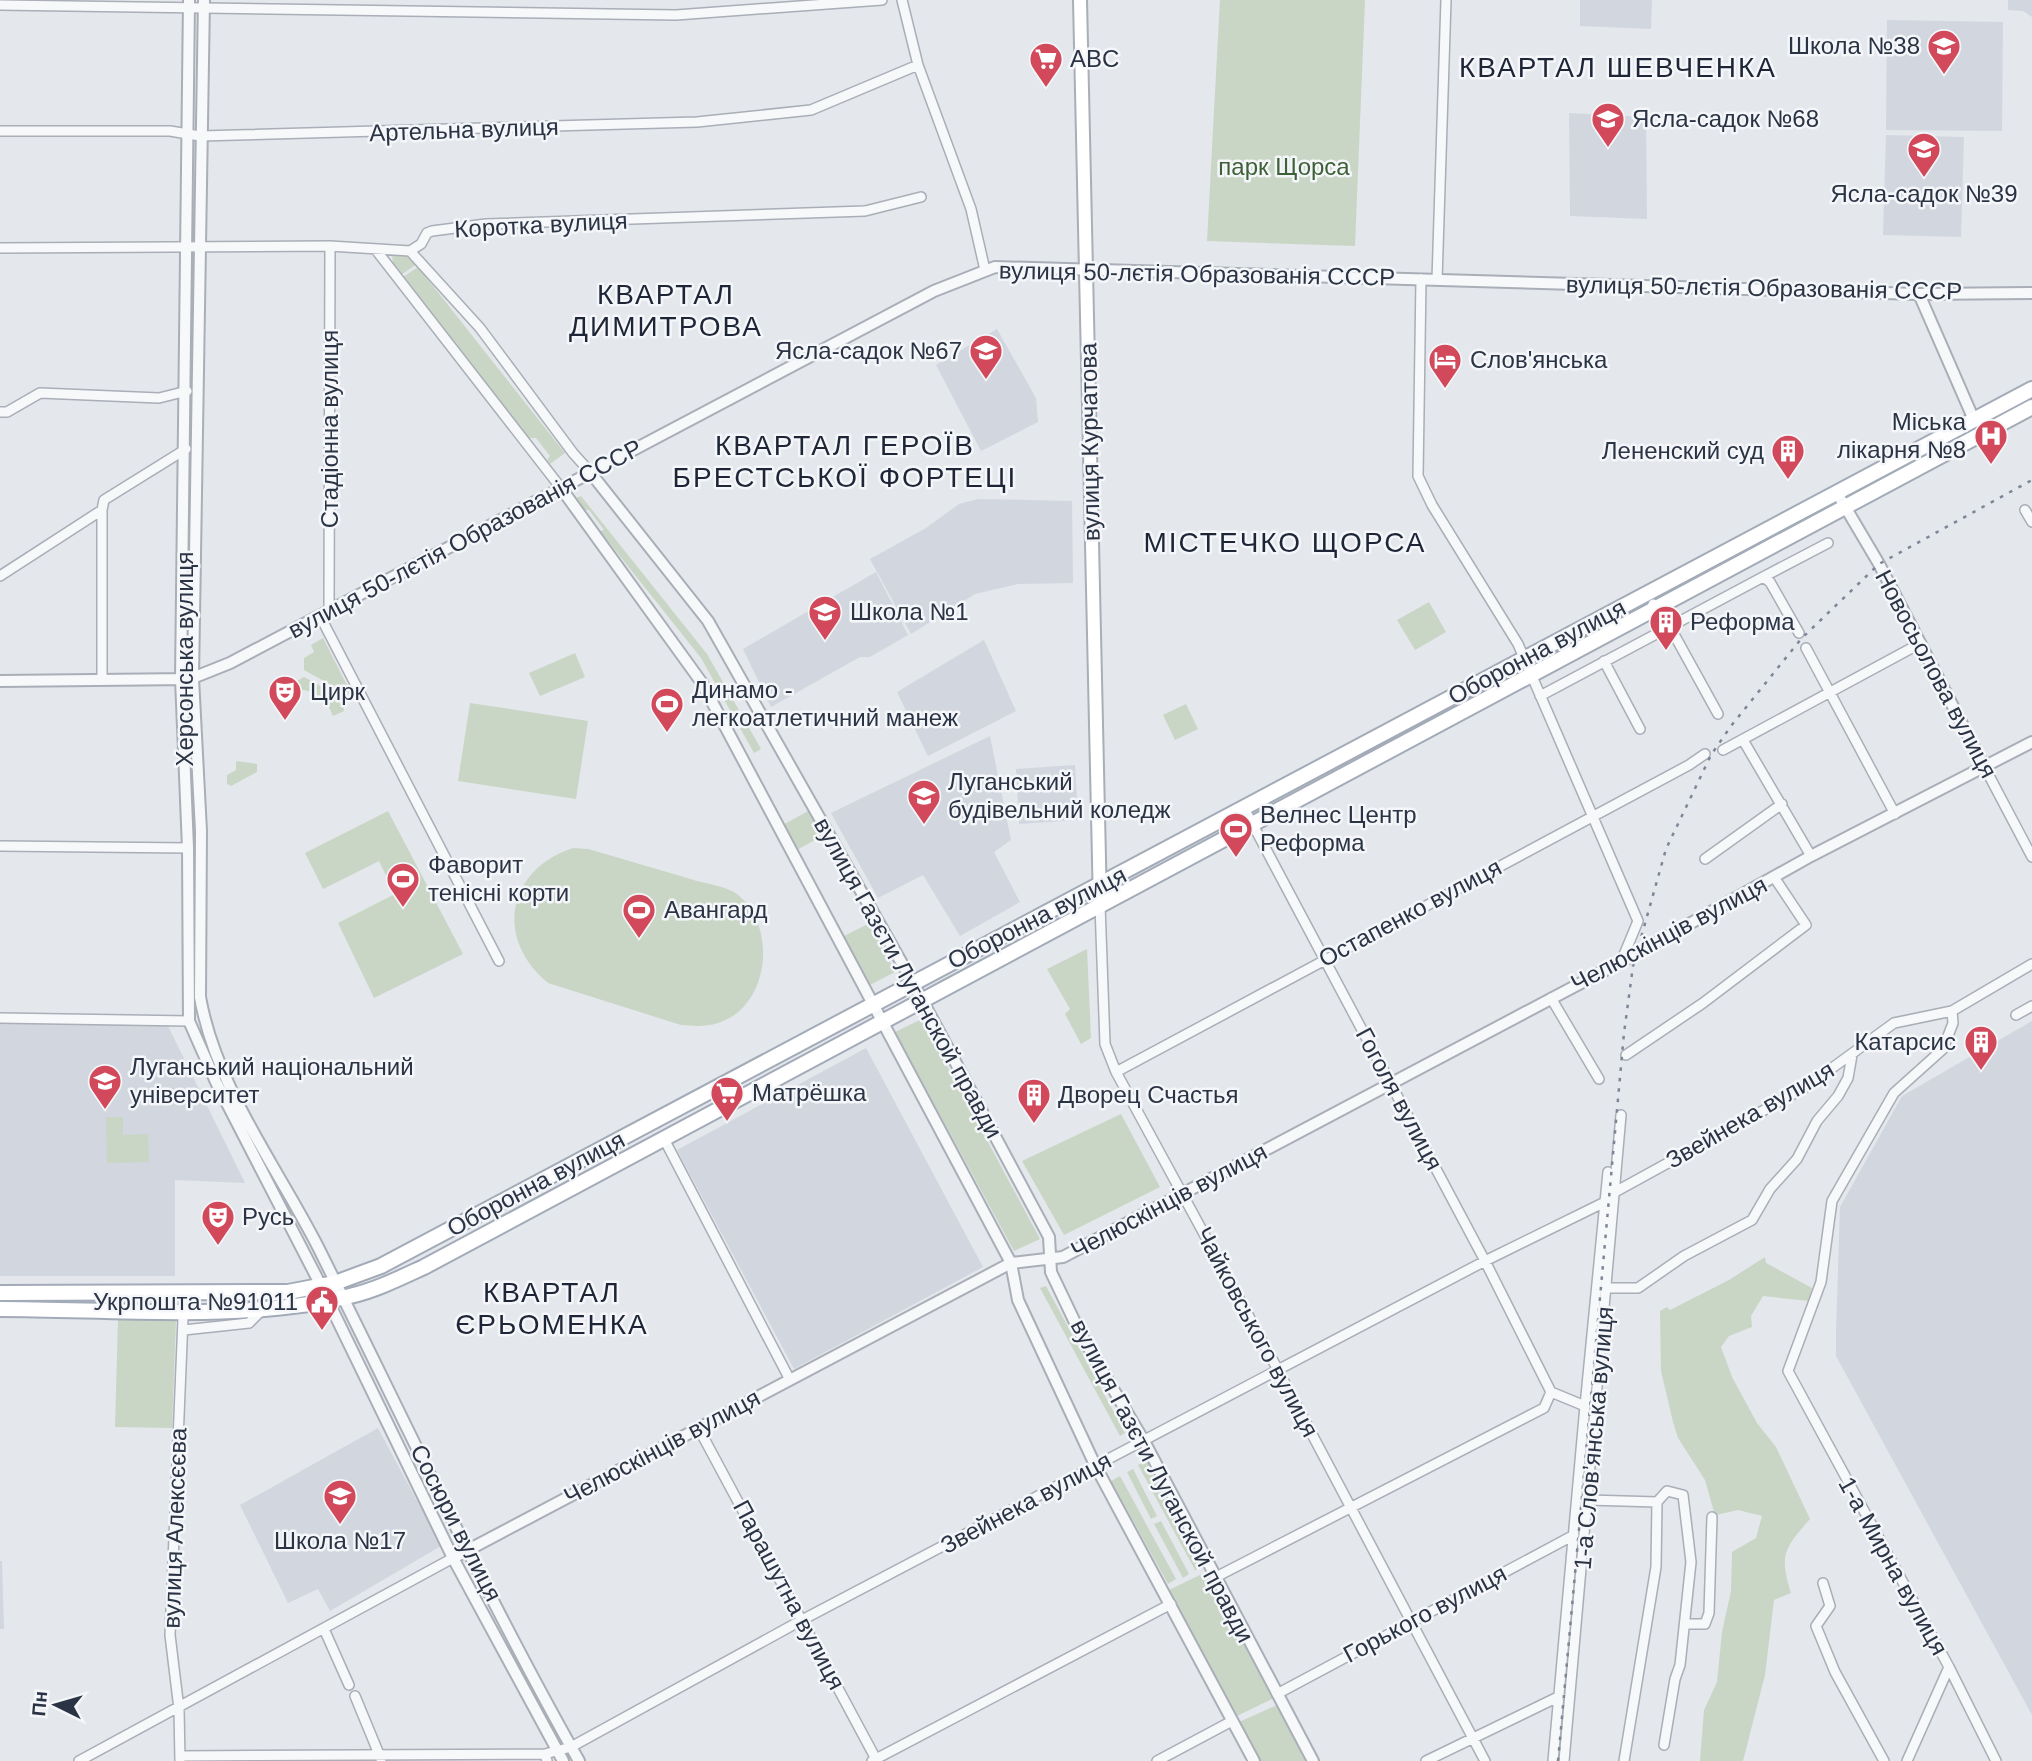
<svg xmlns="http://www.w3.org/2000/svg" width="2032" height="1761" viewBox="0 0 2032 1761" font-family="Arial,sans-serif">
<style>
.built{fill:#d2d6de}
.green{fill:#c9d6c5}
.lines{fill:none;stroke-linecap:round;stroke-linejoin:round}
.minor-casing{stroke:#a9aeb7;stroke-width:12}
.tertiary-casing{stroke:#a9aeb7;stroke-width:14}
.secondary-casing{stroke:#a9aeb7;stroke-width:16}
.primary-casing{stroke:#a3abb8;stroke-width:18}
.minor{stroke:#f7f8fa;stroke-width:9}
.tertiary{stroke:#f7f8fa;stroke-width:10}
.secondary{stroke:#fff;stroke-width:12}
.primary{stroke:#fff;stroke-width:14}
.rail{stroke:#7d8696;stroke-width:2.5;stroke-dasharray:3.5 7;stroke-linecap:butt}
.labels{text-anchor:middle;stroke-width:5;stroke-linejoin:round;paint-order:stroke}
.poi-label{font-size:24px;fill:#2b3445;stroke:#f4f6f9;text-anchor:start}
.street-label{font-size:24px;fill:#2b3445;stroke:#f4f6f9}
.park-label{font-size:24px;fill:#3f6138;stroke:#f4f6f9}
.quarter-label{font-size:28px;letter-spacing:2px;fill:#1d2536;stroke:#f4f6f9}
</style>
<rect width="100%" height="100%" fill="#e4e7ec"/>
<path class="built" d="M1580,0H1652L1651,29L1580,26Z
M2008,0H2032V17L2023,11L2008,10Z
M1887,20L2003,22L2002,131L1886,130Z
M1569,113L1646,117L1647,219L1570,216Z
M1886,135L1964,137L1961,237L1883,235Z
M997,329L1036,398L1038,422L981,451L936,365Z
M978,499L1072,501L1073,583L1018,584L975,594L911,634L870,559L926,528L959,504Z
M876,572L908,635L870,657H860L771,707L743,649Z
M984,640L1016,711L928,756L897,692Z
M990,736L1011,840L994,852L1020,902L960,936L923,875L878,898L831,813Z
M1075,765L1078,820L1019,824L1016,769Z
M2032,1021V1715L1836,1356V1331L1840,1207L1902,1096Z
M0,1024H167L245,1183L175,1180V1276H0Z
M866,1048L983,1267L794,1369L677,1150Z
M378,1428L441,1546L330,1611L318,1589L288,1603L240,1505Z
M0,1561H2L4,1629H0Z"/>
<path class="green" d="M1220,0H1365L1355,246L1207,241Z
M392,254H408L417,264L401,275L393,264Z
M418,267L565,453L550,464L547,460L550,456L536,438H528L403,277Z
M581,496L707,654L761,749L754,753L701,658L600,531L604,530L589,510H581L574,499Z
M1429,602L1446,632L1415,650L1397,620Z
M323,638L353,697L304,670V658L314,652L311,645Z
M575,653L585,677L540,696L529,673Z
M304,677L342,698L344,711L333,716C326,697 311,687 290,690V685Z
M470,703L588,721L576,799L458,781Z
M1186,704L1198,729L1175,740L1163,715Z
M236,761L257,764V772L231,786L227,784V775L236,770Z
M810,810L824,835L795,851L781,826Z
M388,811L463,954L374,998L338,923L395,894L379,861L323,889L305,853Z
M573,848L588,849C624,859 660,870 697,881C709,884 727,887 737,894C778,926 770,1007 718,1023C705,1027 694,1026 681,1025L548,983C494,939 507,869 573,848Z
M870,923L895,972L868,986L842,937Z
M1087,949L1091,1038L1081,1044L1065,1014L1070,1009L1047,969Z
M922,1019L1040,1239L1014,1251L895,1032Z
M1121,1114L1160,1187L1064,1235L1022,1161Z
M106,1117H123V1135L148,1134L149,1162L107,1163Z
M1765,1257L1766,1263L1812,1288L1809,1301L1763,1296L1751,1316L1752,1327L1729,1336L1721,1347L1732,1377L1757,1423L1776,1447L1810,1519C1784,1549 1779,1554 1791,1593L1774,1600L1765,1675L1743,1761H1700L1704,1710L1717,1682L1722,1632L1731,1591L1732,1552L1756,1538L1762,1516L1738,1510L1716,1515L1714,1512L1705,1480L1678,1438L1673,1422L1661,1371L1660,1311L1667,1307L1670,1310L1729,1280Z
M1046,1286L1125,1433L1120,1436L1040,1288Z
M118,1319L176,1320L172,1428L115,1427Z
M1147,1460L1204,1567L1195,1570L1138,1465Z
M1133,1469L1157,1516L1151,1519L1127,1472Z
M1120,1476L1176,1579L1168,1584L1111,1481Z
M1161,1521L1189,1574L1183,1578L1154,1524Z
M1206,1572L1274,1698L1237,1716L1169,1590Z
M1277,1705L1307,1761H1259L1239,1722Z"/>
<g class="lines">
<defs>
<path id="minor" d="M902,0L918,65L971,209L985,270
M0,5L676,15L882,0
M0,131H170L200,136L697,122L811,110L918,65
M0,248L330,246L410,251L421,244L427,233L432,231L486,224L865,211L921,197
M376,250L561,488
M410,251L480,328L573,453L590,472
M1421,279L1418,476L1432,505L1518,644L1638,921L1621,962
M1437,280L1446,0
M0,412H7L40,393L159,398L187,391
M2025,510L2032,522
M0,576L102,510L104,500L186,449
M1763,577L1828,543
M1653,604L1670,627L1718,714
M329,612L330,246
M320,616L499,961
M1806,648L1895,814
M1604,661L1640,729
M102,680V510
M1540,696L1763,577L1770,582L1799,633
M1743,740L1811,856
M1723,750L1921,643
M1985,768L2032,857
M1244,808L1485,1261L1551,1392
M0,846L188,848
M1705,859L1782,804
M1100,905L1105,1044L1116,1072L1278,1370L1485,1761
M1551,998L1599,1079
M1952,1011L1953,1023L1943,1049L1894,1093L1832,1201L1821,1282L1788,1371L1949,1667L1996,1761
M2016,1015L2032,1006
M0,1018L189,1021
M1626,1055L1703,1003L1806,925L1774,877
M1116,1072L1689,765L1705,754
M663,1137L789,1378
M1615,1192L1806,1087L1894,1023L1952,1011L2032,964
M1609,1288H1638L1684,1256L1752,1220L1770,1189L1797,1159L1817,1121L1838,1096L1848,1078L1852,1055
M184,1330L249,1323L262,1310
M1551,1392L1585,1406L1553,1761
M1585,1406L1605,1202
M699,1429L877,1761
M1588,1500L1657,1502L1667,1491L1683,1495L1691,1562L1680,1665L1675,1679L1664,1745
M1216,1577L1544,1408L1551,1392
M1823,1583L1830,1606L1816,1626L1835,1672L1884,1761
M1685,1624H1705L1709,1613L1712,1517
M324,1629L349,1685
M1277,1694L1574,1535
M355,1696L381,1759
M180,1756L545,1754
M79,1761L453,1558
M180,1761L179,1709L170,1635L184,1294
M547,1761L545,1754L571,1747L802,1620L1485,1261L1605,1202L1608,1172
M872,1761L1171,1604
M1157,1761L1232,1721
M1426,1761L1560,1696
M1564,1761L1621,1115
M1624,1761L1656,1567L1657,1502
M1907,1761L1949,1667"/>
<path id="tertiary" d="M189,0L181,679L188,848L189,1021L216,1082L316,1276L453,1558L563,1761
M204,0L193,678L201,831L200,997C216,1087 276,1165 317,1245C403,1417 484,1593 579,1761
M1919,294L1974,420
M590,472L708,621L913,983L1049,1237L1051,1272L1081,1335L1144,1441L1313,1761
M561,488L702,683L1011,1263L1018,1300L1096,1467L1254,1761
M1837,493L1879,564L1985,768
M0,681L190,679L230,663L934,291L995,267L1919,294L2032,293
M453,1558L1011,1263L1063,1257L1630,957L1811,856L2032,742"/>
<path id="secondary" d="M1080,0L1100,905"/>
<path id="primary" d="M0,1293L288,1292L335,1283L381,1266L2032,389
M0,1309C111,1309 243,1322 350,1296C376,1290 400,1278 424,1267L2032,407"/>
</defs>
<use href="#minor" class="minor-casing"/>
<use href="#tertiary" class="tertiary-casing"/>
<use href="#secondary" class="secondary-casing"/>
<use href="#primary" class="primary-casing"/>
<use href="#minor" class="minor"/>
<use href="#tertiary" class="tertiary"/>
<use href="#secondary" class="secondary"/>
<use href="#primary" class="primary"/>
<path class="rail" d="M1558,1761L1624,1033L1633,966L1666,849L1711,755L1731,726L1801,639L1879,564L2032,480"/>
</g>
<defs>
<symbol id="school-pin" viewBox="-11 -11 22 30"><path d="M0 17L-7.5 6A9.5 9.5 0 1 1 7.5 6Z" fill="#d1495b" stroke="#f4f6f9"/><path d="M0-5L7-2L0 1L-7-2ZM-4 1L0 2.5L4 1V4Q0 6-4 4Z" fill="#fff"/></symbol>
<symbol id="supermarket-pin" viewBox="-11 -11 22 30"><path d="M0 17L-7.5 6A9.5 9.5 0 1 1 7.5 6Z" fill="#d1495b" stroke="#f4f6f9"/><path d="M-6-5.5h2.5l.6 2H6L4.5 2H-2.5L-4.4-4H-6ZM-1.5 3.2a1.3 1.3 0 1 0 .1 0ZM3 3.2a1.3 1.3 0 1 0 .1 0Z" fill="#fff"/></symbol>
<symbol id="hotel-pin" viewBox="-11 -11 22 30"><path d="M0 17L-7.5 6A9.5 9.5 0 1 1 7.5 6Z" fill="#d1495b" stroke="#f4f6f9"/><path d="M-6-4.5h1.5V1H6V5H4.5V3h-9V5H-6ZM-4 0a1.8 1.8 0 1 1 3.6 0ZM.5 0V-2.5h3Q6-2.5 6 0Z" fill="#fff"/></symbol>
<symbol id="hospital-pin" viewBox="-11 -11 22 30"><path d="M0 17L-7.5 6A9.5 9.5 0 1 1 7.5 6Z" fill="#d1495b" stroke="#f4f6f9"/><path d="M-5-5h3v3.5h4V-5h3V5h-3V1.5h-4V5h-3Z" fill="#fff"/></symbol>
<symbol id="building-pin" viewBox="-11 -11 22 30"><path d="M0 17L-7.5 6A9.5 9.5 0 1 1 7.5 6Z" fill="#d1495b" stroke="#f4f6f9"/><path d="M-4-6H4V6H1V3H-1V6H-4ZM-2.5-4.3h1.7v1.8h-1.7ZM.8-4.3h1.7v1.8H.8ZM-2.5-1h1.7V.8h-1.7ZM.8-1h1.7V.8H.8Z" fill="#fff"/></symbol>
<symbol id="theatre-pin" viewBox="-11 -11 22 30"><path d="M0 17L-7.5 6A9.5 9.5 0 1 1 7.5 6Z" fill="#d1495b" stroke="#f4f6f9"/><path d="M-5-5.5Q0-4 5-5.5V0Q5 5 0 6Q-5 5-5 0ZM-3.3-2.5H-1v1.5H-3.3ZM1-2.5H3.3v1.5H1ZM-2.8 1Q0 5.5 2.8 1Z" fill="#fff"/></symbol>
<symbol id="stadium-pin" viewBox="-11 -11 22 30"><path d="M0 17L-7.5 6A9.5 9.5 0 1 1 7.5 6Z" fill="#d1495b" stroke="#f4f6f9"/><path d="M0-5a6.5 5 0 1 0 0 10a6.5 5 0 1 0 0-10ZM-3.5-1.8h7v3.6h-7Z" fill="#fff"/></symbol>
<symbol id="university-pin" viewBox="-11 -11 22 30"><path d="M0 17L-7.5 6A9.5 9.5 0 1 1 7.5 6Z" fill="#d1495b" stroke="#f4f6f9"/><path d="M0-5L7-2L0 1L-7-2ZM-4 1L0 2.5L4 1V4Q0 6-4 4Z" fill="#fff"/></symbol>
<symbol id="civic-pin" viewBox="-11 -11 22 30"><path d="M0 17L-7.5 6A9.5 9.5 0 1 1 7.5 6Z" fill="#d1495b" stroke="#f4f6f9"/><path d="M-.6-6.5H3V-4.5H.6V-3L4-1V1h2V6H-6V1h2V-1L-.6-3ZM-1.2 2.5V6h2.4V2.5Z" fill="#fff"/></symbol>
</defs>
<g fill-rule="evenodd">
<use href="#school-pin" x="1925" y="27" width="38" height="52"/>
<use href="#supermarket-pin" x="1027" y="40" width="38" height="52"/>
<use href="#school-pin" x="1589" y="100" width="38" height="52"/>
<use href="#school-pin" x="1905" y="130" width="38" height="52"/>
<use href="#school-pin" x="967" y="332" width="38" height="52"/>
<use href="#hotel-pin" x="1426" y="341" width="38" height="52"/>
<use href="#hospital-pin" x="1972" y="417" width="38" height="52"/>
<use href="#building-pin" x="1769" y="432" width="38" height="52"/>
<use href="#school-pin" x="806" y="593" width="38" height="52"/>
<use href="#building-pin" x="1647" y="603" width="38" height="52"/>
<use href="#theatre-pin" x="266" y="673" width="38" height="52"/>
<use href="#stadium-pin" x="648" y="685" width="38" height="52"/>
<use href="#university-pin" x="905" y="777" width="38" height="52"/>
<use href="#stadium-pin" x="1217" y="810" width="38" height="52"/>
<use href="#stadium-pin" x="384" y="860" width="38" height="52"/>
<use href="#stadium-pin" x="620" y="891" width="38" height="52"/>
<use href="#building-pin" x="1962" y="1023" width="38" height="52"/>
<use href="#university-pin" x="86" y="1062" width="38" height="52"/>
<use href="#supermarket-pin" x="708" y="1074" width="38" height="52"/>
<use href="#building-pin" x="1015" y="1076" width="38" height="52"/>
<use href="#theatre-pin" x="199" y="1198" width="38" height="52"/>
<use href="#civic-pin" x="303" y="1283" width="38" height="52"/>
<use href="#school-pin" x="321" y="1477" width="38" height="52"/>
</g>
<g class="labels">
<g class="poi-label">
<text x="1920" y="54" text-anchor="end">Школа №38</text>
<text x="1070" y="67">ABC</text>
<text x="1632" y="127">Ясла-садок №68</text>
<text x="1924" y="202" text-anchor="middle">Ясла-садок №39</text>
<text x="962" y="359" text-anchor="end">Ясла-садок №67</text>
<text x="1470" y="368">Слов'янська</text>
<text x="1966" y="430" text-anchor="end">Міська<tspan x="1966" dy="28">лікарня №8</tspan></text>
<text x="1764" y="459" text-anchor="end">Лененский суд</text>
<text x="850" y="620">Школа №1</text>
<text x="1690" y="630">Реформа</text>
<text x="692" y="698">Динамо -<tspan x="692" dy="28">легкоатлетичний манеж</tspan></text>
<text x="310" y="700">Цирк</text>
<text x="948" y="790">Луганський<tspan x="948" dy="28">будівельний коледж</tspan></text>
<text x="1260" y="823">Велнес Центр<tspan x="1260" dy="28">Реформа</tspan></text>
<text x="428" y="873">Фаворит<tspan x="428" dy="28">тенісні корти</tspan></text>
<text x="664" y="918">Авангард</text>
<text x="1956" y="1050" text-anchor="end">Катарсис</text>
<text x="130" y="1075">Луганський національний<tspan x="130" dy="28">університет</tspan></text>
<text x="752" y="1101">Матрёшка</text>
<text x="1058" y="1103">Дворец Счастья</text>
<text x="242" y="1225">Русь</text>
<text x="298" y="1310" text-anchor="end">Укрпошта №91011</text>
<text x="340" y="1549" text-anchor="middle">Школа №17</text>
</g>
<g class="street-label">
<text transform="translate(464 130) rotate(-2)" y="8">Артельна вулиця</text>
<text transform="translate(541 225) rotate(-3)" y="8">Коротка вулиця</text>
<text transform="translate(1197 274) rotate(1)" y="8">вулиця 50-лєтія Образованія СССР</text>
<text transform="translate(1764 288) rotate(1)" y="8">вулиця 50-лєтія Образованія СССР</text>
<text transform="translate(330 429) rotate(-90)" y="8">Стадіонна вулиця</text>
<text transform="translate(1090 442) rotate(-91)" y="8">вулиця Курчатова</text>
<text transform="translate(465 539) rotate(-28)" y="8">вулиця 50-лєтія Образованія СССР</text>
<text transform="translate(1537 652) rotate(-28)" y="8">Оборонна вулиця</text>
<text transform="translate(185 659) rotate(-90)" y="8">Херсонська вулиця</text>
<text transform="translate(1936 674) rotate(62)" y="8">Новосьолова вулиця</text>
<text transform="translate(1410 913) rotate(-28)" y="8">Остапенко вулиця</text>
<text transform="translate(1037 918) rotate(-27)" y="8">Оборонна вулиця</text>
<text transform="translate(1669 934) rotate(-28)" y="8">Челюскінців вулиця</text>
<text transform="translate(908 978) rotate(61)" y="8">вулиця Газєти Луганской правди</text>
<text transform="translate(1399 1099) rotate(62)" y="8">Гоголя вулиця</text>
<text transform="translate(1750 1115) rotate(-30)" y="8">Звейнека вулиця</text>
<text transform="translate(536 1184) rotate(-28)" y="8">Оборонна вулиця</text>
<text transform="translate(1169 1201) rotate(-28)" y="8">Челюскінців вулиця</text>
<text transform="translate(1257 1332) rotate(62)" y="8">Чайковського вулиця</text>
<text transform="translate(1594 1438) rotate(-85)" y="8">1-а Слов’янська вулиця</text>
<text transform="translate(662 1447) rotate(-28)" y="8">Челюскінців вулиця</text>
<text transform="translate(1162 1481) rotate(62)" y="8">вулиця Газєти Луганской правди</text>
<text transform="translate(1026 1503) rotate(-28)" y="8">Звейнека вулиця</text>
<text transform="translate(456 1523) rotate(63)" y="8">Сосюри вулиця</text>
<text transform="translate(175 1528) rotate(-88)" y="8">вулиця Алексєєва</text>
<text transform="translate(1893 1566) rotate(61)" y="8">1-а Мирна вулиця</text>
<text transform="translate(789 1595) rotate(62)" y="8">Парашутна вулиця</text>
<text transform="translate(1425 1614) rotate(-28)" y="8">Горького вулиця</text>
</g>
<g class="park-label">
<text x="1284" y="175">парк Щорса</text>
</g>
<g class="quarter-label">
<text x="1618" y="77">КВАРТАЛ ШЕВЧЕНКА</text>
<text x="666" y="304">КВАРТАЛ<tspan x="666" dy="32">ДИМИТРОВА</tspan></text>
<text x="845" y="455">КВАРТАЛ ГЕРОЇВ<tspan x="845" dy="32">БРЕСТСЬКОЇ ФОРТЕЦІ</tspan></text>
<text x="1285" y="552">МІСТЕЧКО ЩОРСА</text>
<text x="552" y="1302">КВАРТАЛ<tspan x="552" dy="32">ЄРЬОМЕНКА</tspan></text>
</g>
</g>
<g transform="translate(56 1705) rotate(275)" stroke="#f4f6f9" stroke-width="5" paint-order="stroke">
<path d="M0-5L12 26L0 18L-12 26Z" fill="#2b3445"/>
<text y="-10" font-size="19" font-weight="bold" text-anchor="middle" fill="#2b3445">Пн</text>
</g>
</svg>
